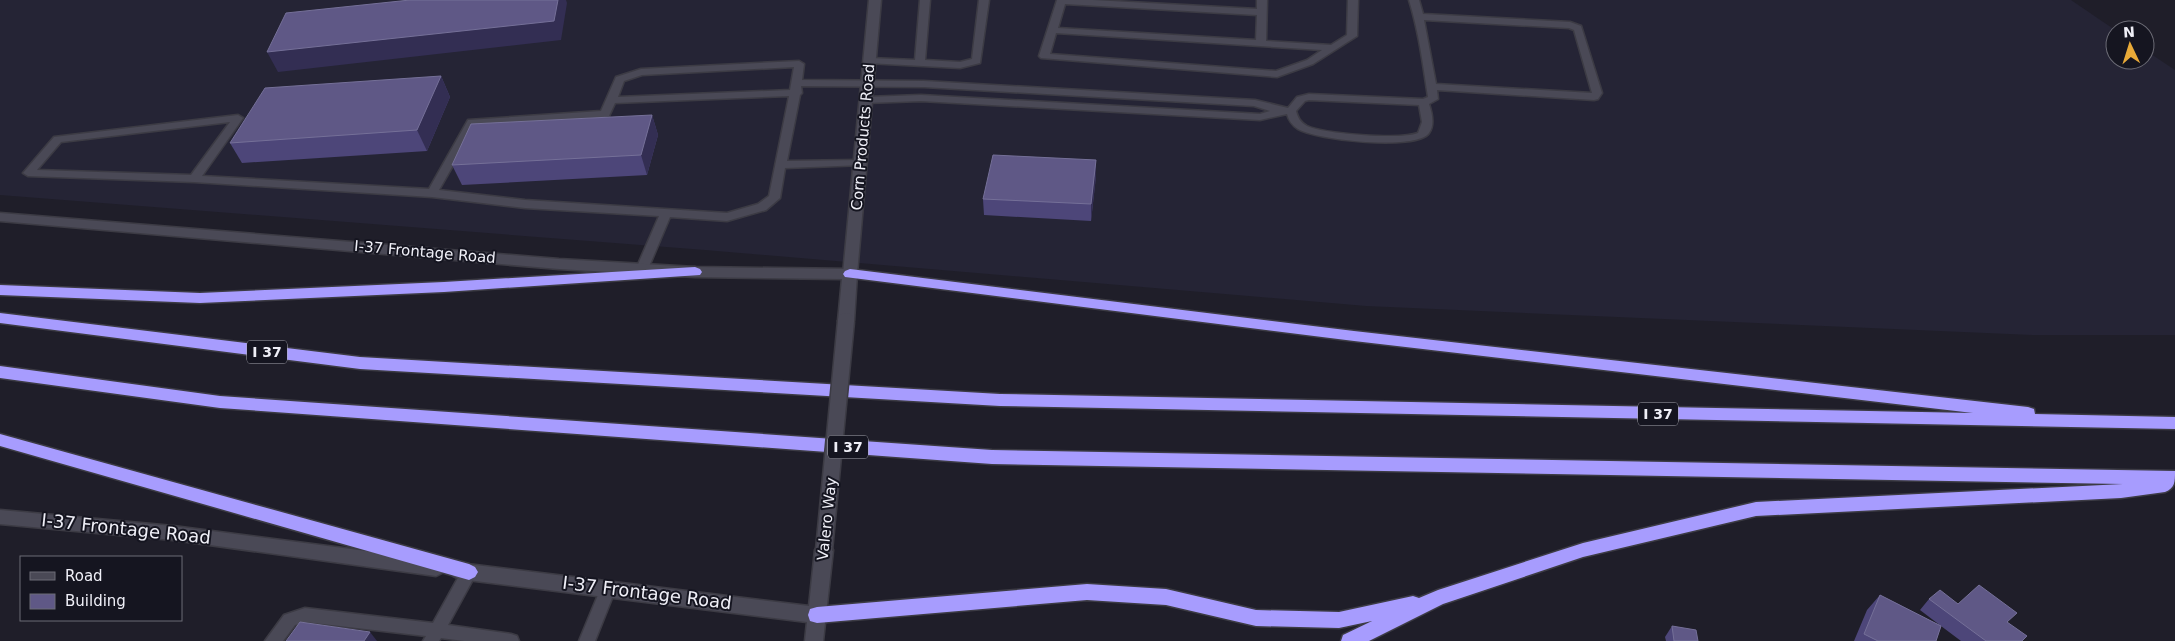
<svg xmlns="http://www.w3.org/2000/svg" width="2175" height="641" viewBox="0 0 2175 641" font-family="'DejaVu Sans',sans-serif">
  <rect width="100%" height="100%" fill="#1f1e29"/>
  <path fill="#252435" d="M0,0H2071L2115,30V60H2145V50L2175,70V335H2032L1366,306L705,250L0,195Z"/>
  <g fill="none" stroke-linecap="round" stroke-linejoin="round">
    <g stroke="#3c3b44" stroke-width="3">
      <g id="service">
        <path d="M920,0H930L925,60L960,62L972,59L979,0H989L980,63L960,68L867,63V59L870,58L915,60Z"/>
        <path d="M1057,0H1093L1257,9V0H1267L1266,41L1331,45L1347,35L1348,0H1358L1357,36L1313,64L1277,77L1041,58L1039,56ZM1065,4L1257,15L1256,40L1058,28ZM1056,33L1322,50L1307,60L1276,71L1050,54Z"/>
        <path d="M1409,0H1419L1423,14L1570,22L1581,26L1602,93L1598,99L1594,100L1437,90L1438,99L1429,104C1432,113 1435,125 1429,133C1416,151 1316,140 1298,129C1292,125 1289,121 1287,114L1260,120L921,101L866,103L861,100L866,97L921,95L1260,114L1270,111L1254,106L924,87L801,86L802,93L800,95L787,161L860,160L865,163L864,165L785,168L780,198L766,210L727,221L670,217L648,269L642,273L636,269L659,216L525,208L432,197L194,182L28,176L23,173L54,137L238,115L243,118L202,176L429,189L468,120L601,111L616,77L641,69L799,61L804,64L802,80L924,81L1255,100L1288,108L1297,97L1309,94L1423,99L1428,97C1423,65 1419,32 1409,0ZM1424,20L1569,28L1574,30L1592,93L1436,84ZM794,67L790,90L618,97L624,81L642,75ZM789,96L769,196L758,204L727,213L525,200L439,190L476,125L605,117L609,116L615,103ZM1309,100L1419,105L1422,122L1418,133C1401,140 1324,134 1307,126C1300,122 1298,118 1296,111L1305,101ZM230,122L191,175L37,170L61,142Z"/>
        <path d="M469,566L474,567L477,572L448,625L511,634L517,636L519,641H464L441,638L439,641H423L426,636L305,622L295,625L283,641H265L284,615L305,608L433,623L464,567Z"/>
        <path d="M608,581L613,583L616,588L595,641H579L603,583Z"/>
      </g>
    </g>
    <g stroke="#3c3b44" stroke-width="3">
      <path id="tertiary" d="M869,0H881L857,274L855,277H845L843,274Z"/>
    </g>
    <g stroke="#3c3b44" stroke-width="3">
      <g id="secondary">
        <path d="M0,213L559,259L695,267L850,269L855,271L857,274L854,321L851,325L846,326L841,325L838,321L842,279L695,277L559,269L0,221Z"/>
        <path d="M0,510L173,526L436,560L442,563L445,568L442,573L436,576L173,540L0,524Z"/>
        <path d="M824,543L830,545L833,550L823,641H805L807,622L459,579L453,576L450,571L453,566L459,563L809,606L815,550L818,545Z"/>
      </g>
    </g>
    <g stroke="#3c3b44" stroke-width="3">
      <g id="motorway">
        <path d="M695,267L700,269L702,272L700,275L444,292L200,303L0,295V285L200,293L444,282Z"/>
        <path d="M850,269L1354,331L2028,407L2034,409L2035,414L2175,417V429L1000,406L360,369L0,323V313L360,357L1000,394L1973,413L1354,341L845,277L843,274L845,271Z"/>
        <path d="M0,366L220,396L992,450L2175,471C2175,482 2175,488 2165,492L2121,498L1756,516L1583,557L1443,604L1369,641H1341L1343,635L1372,621L1339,628L1256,626L1166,605L1087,600L817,623L810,621L808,615L810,609L817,607L1087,584L1166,589L1256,610L1339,612L1413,596L1419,598L1438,590L1583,543L1756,502L2123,484L992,464L220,408L0,378Z"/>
        <path d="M0,434L469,564L475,567L478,572L475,577L469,580L0,446Z"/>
      </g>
    </g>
    <use href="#service" fill="#4a4956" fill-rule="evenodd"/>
    <use href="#tertiary" fill="#4a4956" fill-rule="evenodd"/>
    <use href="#secondary" fill="#4a4956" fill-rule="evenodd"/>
    <use href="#motorway" fill="#a79cfe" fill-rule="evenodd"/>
    <g stroke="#3c3b44" stroke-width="19" stroke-linecap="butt">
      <path id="secondary-bridge" d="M824,550L846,321"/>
    </g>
    <use href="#secondary-bridge" stroke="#4a4956" stroke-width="16"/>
  </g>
  <g fill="#4d4679">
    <path d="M441,76L450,97L427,151L242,163L230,143Z"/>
    <path d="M652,115L658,135L647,175L462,185L452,165Z"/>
    <path d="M1096,160V176L1091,221L984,215L983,199Z"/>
    <path d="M1880,595L1941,626L1920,610L1929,599L1958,604L2007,622L2022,641H1961L1941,626L1936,641H1854L1867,610Z"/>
    <path d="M1672,626L1698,641H1666L1665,637Z"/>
  </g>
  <g fill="#332e53">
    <path d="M558,0H566L567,3L561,40L278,72L267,52Z"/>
    <path d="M441,76L450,97L427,151L417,130Z"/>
    <path d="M652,115L658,135L647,175L641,155Z"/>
    <path d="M1096,160V176L1091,221V204Z"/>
    <path d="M370,632L377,641H364Z"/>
  </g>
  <g fill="#5f5886" stroke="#757098">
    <path d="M410,0H558L554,21L267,52L286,13Z"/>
    <path d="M441,76L417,130L230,143L265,88Z"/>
    <path d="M652,115L641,155L452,165L471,124Z"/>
    <path d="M993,155L1096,160L1091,204L983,199Z"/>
    <path d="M1979,585L2017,613L2007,622L2027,636L2022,641H1986L1929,599L1940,590L1958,604Z"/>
    <path d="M1880,595L1941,626L1936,641H1878L1864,634Z"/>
    <path d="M300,622L370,632L364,641H286Z"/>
    <path d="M1672,626L1696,630L1698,641H1674Z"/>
  </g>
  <g text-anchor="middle" stroke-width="4" stroke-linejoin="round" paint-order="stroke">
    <g fill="#151520" stroke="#aeaeb6" stroke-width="1">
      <rect x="247" y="340.5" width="40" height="23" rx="4"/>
      <rect x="1638" y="402.5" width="40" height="23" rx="4"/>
      <rect x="828" y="435.5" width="40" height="23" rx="4"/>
    </g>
    <g font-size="14" font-weight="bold" fill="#efeff7">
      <text x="267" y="357">I 37</text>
      <text x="1658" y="419">I 37</text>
      <text x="848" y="452">I 37</text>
    </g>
    <g font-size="15" fill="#efeff7" stroke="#151520">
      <text transform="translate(863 137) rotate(-85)" y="5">Corn Products Road</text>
      <text transform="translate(425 252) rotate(5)" y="5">I-37 Frontage Road</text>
      <text transform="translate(827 519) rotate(-84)" y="5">Valero Way</text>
    </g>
    <g font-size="18" fill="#efeff7" stroke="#151520">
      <text transform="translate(126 529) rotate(6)" y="6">I-37 Frontage Road</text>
      <text transform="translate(647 593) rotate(7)" y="6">I-37 Frontage Road</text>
    </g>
  </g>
  <rect x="20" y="556" width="162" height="65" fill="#151520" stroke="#6c6c76"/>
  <rect x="30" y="572" width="25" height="8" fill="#4a4956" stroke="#6c6c76"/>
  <text x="65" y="581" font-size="15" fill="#efeff7">Road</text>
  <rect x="30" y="594" width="25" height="15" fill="#5f5886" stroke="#6c6c76"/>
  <text x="65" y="606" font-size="15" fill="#efeff7">Building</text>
  <g transform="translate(2130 45) rotate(356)"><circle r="24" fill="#151520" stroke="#6c6c76"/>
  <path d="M0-4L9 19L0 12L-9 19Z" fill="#e9aa38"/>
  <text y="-8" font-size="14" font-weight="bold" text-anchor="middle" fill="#efeff7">N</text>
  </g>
</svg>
